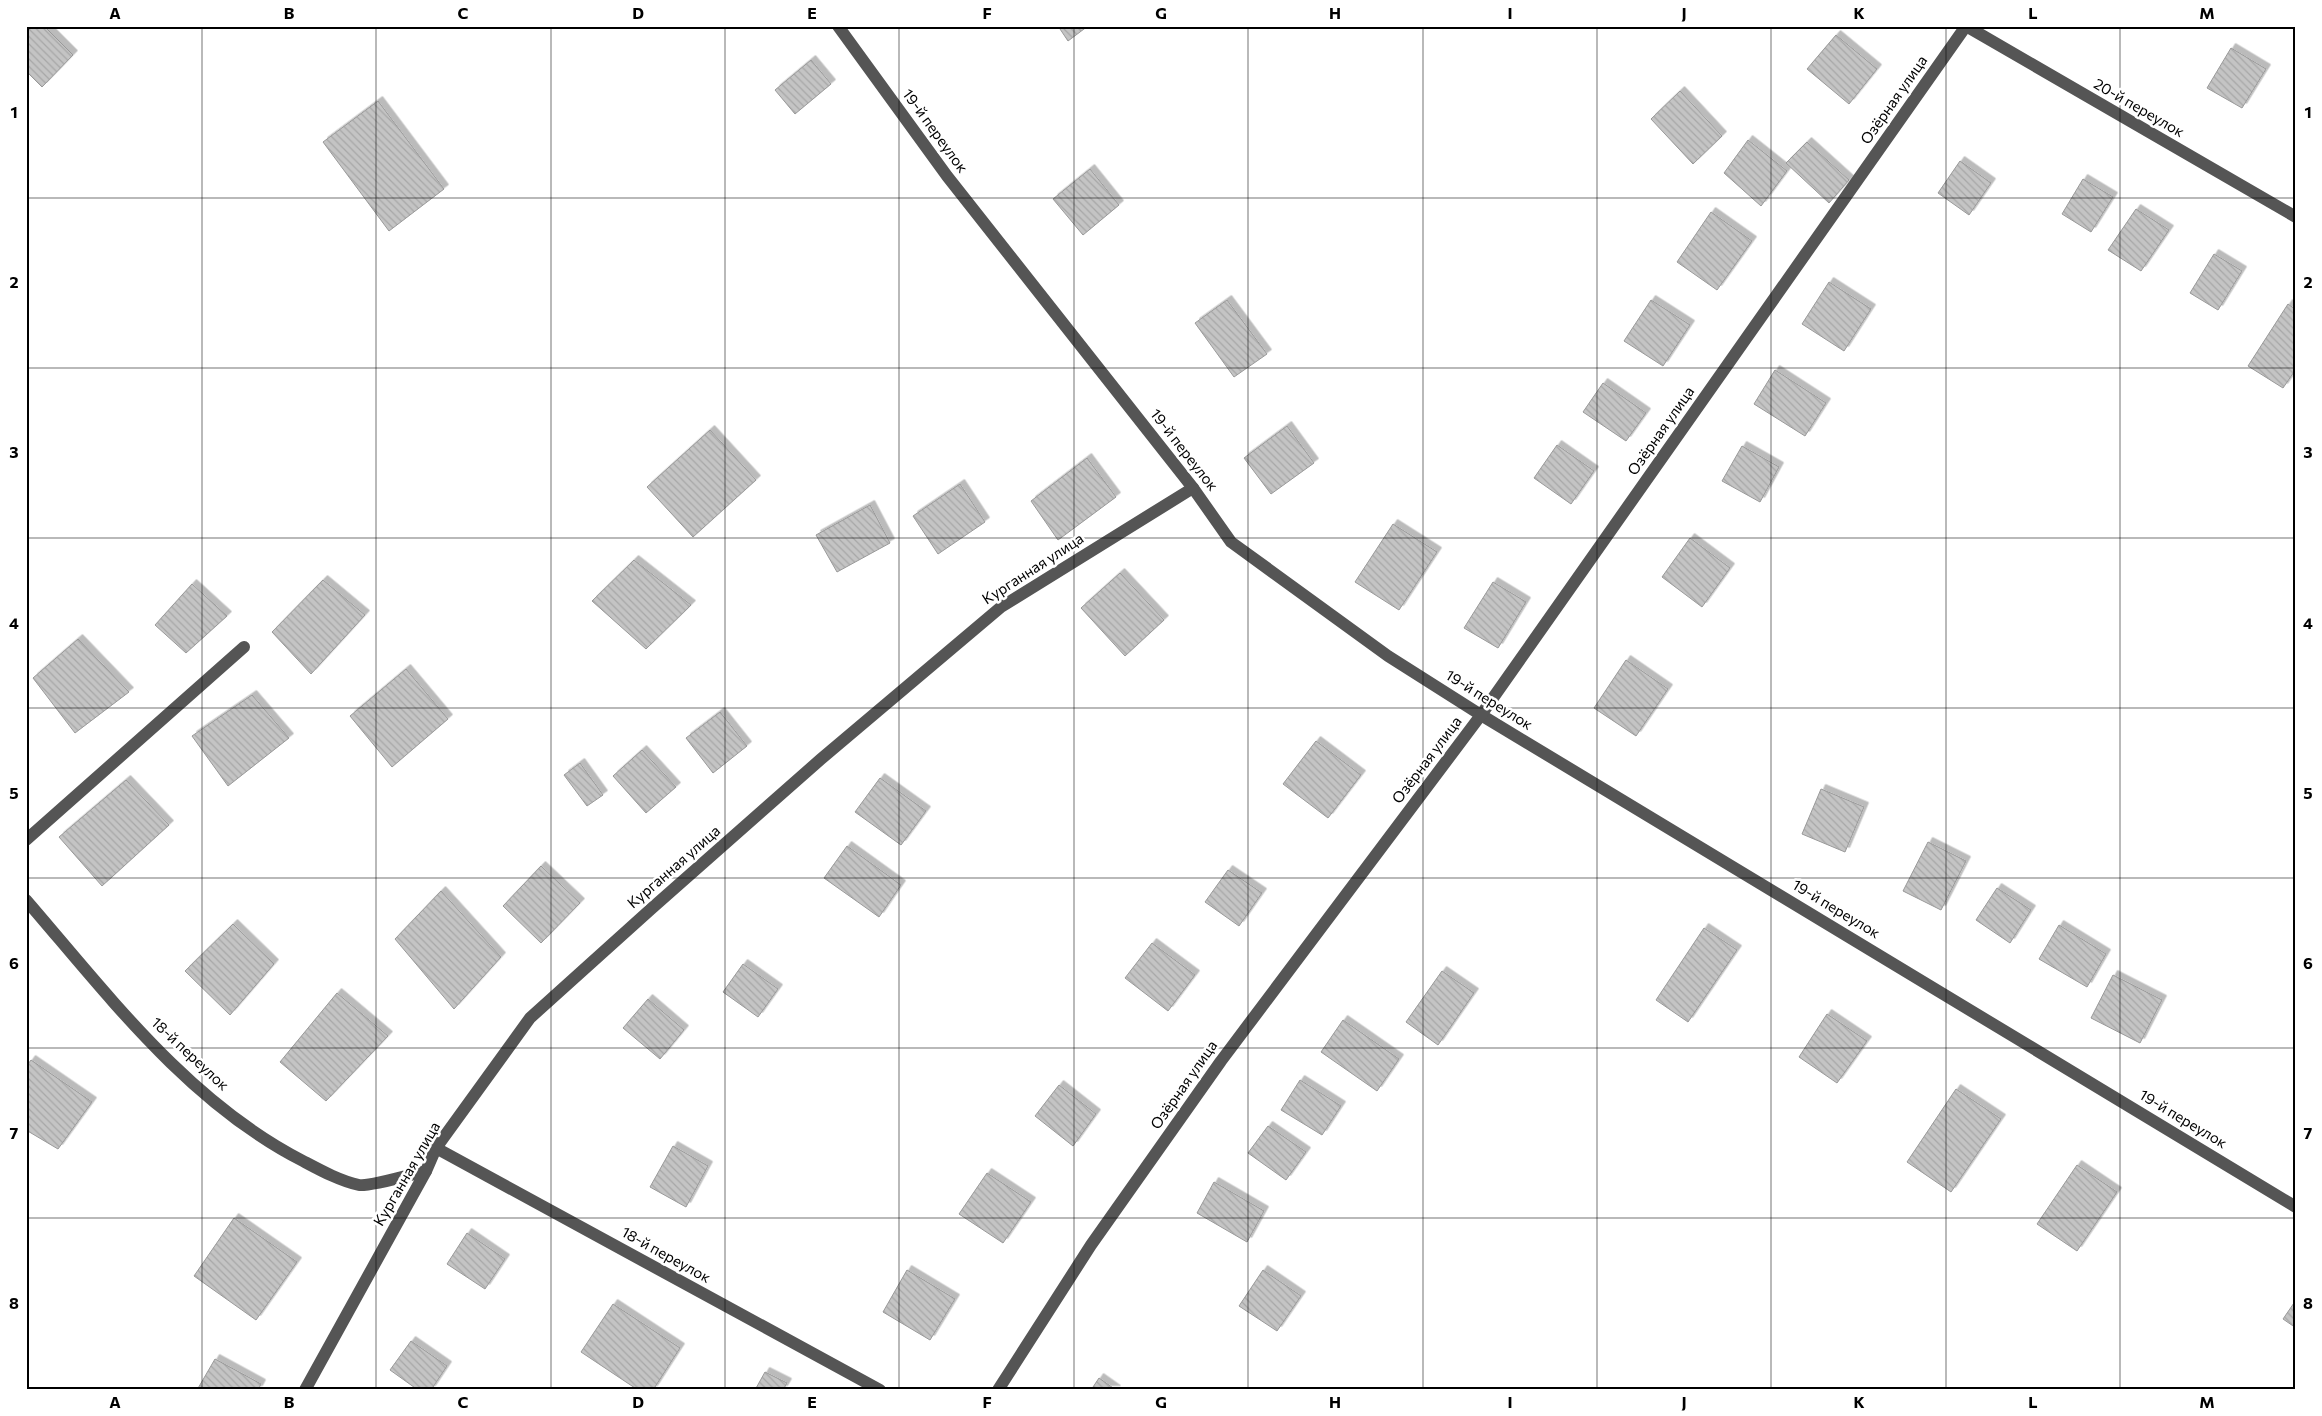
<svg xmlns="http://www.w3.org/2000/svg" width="2322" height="1416" viewBox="0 0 2322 1416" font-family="Commissioner,sans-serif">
  <defs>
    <pattern id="building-back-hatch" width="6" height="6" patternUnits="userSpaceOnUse" patternTransform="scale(1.25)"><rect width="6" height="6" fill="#c4c4c4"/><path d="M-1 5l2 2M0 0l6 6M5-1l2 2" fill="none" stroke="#a7a7a7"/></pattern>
    <filter id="shadow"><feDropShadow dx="4.5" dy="-4.5" stdDeviation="0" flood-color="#0004"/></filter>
  </defs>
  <rect width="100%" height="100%" fill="#fff"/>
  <g fill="url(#building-back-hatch)" stroke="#999" filter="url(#shadow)">
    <path d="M33,26H44L73,55L42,87L26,71V33Z"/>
    <path d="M1058,26H1088L1068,41Z"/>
    <path d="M1836,35L1877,69L1849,104L1807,69Z"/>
    <path d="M2231,48L2266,69L2242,108L2207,88Z"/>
    <path d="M811,60L831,84L795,114L775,90Z"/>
    <path d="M1680,91L1722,136L1693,164L1651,119Z"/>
    <path d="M378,101L444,189L389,231L323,142Z"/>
    <path d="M1748,140L1787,171L1761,206L1724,173Z"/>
    <path d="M1807,142L1849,180L1829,203L1786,163Z"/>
    <path d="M1960,161L1991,183L1969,215L1938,193Z"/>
    <path d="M1090,169L1119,205L1083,235L1053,199Z"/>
    <path d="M2083,179L2113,197L2091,232L2062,214Z"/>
    <path d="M2136,209L2169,230L2141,271L2108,250Z"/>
    <path d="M1711,212L1752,241L1717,290L1677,262Z"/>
    <path d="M2214,254L2242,271L2218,310L2190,293Z"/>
    <path d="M1829,282L1871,309L1844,351L1802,324Z"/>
    <path d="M1227,300L1267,354L1234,377L1195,323Z"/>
    <path d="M1651,300L1690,325L1663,366L1624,341Z"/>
    <path d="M2288,304L2296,310V369L2283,388L2248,366Z"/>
    <path d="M1775,370L1826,403L1805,436L1754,404Z"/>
    <path d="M1603,383L1646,413L1626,441L1583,412Z"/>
    <path d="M1287,426L1314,463L1271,494L1244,458Z"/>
    <path d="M710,430L756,480L693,537L647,487Z"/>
    <path d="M1557,445L1594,471L1571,504L1534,478Z"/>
    <path d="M1742,446L1779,467L1760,502L1722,481Z"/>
    <path d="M1087,458L1116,497L1058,540L1031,501Z"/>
    <path d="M960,484L985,522L938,554L913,516Z"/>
    <path d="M870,505L890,543L837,572L816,535Z"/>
    <path d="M1393,524L1437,552L1399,610L1355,582Z"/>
    <path d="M1690,538L1730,568L1702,607L1662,577Z"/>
    <path d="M634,560L691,605L646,649L592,601Z"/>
    <path d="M1120,573L1164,620L1125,656L1081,608Z"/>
    <path d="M323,580L365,615L311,674L272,632Z"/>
    <path d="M1493,582L1526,602L1498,648L1464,628Z"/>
    <path d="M192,584L227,616L186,653L155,625Z"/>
    <path d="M78,639L129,692L75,733L33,678Z"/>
    <path d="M1626,660L1668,689L1636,736L1594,708Z"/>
    <path d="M406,669L448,719L392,767L350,716Z"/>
    <path d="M252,695L289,738L228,786L192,736Z"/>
    <path d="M720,712L747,746L713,773L686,738Z"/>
    <path d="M1316,741L1361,775L1328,818L1283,784Z"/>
    <path d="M642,750L676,787L646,813L613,776Z"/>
    <path d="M580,763L603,795L587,806L564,775Z"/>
    <path d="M880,778L926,811L901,845L855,812Z"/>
    <path d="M126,780L169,825L102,886L59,837Z"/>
    <path d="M1821,789L1864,807L1845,852L1802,834Z"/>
    <path d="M1928,842L1966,861L1941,910L1903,891Z"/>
    <path d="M847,846L901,885L879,917L824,878Z"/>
    <path d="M541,866L580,903L541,943L503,906Z"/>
    <path d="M1228,870L1262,893L1239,926L1205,902Z"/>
    <path d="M1997,888L2031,910L2010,943L1976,920Z"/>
    <path d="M441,891L501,957L454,1009L395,939Z"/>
    <path d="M233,924L274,964L230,1015L185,971Z"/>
    <path d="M2059,925L2106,954L2087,987L2039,959Z"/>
    <path d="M1704,928L1737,950L1688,1022L1656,1000Z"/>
    <path d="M1152,943L1195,975L1168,1011L1125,978Z"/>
    <path d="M743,964L778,989L758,1017L723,992Z"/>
    <path d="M1442,971L1474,993L1438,1045L1406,1022Z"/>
    <path d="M2113,975L2162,1000L2140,1043L2091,1018Z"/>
    <path d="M337,993L388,1036L326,1101L280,1062Z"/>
    <path d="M648,999L684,1030L660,1059L623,1028Z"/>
    <path d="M1827,1014L1867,1041L1837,1083L1799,1057Z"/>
    <path d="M1343,1020L1399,1059L1377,1091L1321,1052Z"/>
    <path d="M31,1060L92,1102L58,1149L26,1130V1067Z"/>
    <path d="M1300,1080L1341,1106L1322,1135L1281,1110Z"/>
    <path d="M1059,1085L1096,1114L1073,1146L1035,1116Z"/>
    <path d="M1956,1089L2001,1119L1951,1192L1907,1162Z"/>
    <path d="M1268,1126L1306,1152L1286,1180L1248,1153Z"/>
    <path d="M673,1146L708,1166L686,1207L650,1187Z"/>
    <path d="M2077,1165L2117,1192L2077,1251L2037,1224Z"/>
    <path d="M987,1173L1031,1202L1003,1243L959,1214Z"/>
    <path d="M1214,1182L1264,1211L1247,1242L1197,1213Z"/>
    <path d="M234,1218L297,1262L256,1320L194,1276Z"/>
    <path d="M467,1233L505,1259L485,1289L447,1264Z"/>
    <path d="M907,1270L955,1299L930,1340L883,1312Z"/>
    <path d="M1263,1270L1301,1296L1277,1331L1239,1306Z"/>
    <path d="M2296,1300V1328L2283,1319Z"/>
    <path d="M613,1304L680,1348L653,1390H638L581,1352Z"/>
    <path d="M411,1341L447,1366L431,1390H418L390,1370Z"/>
    <path d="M215,1359L261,1384L258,1390H197Z"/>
    <path d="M765,1372L787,1383L783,1390H755Z"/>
    <path d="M1099,1378L1116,1390H1091Z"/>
  </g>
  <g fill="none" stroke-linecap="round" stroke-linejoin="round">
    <g stroke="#555" stroke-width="12">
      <path d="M838,26L947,176L1193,488L1231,542L1388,656L1481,715L2296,1207"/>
      <path d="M1966,26L2296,217"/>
      <path d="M26,840L244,647"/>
      <path d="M26,900C108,995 189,1103 303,1161C320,1170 340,1181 359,1185C369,1187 413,1174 426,1171"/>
      <path d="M436,1148L880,1390"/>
      <path d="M305,1390L426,1171L436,1148L530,1018L651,909L821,759L1001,607L1193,488"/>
      <path d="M998,1390L1091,1245L1221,1061L1481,715L1966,26"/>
    </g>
  </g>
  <path fill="none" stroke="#000" stroke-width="1" stroke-opacity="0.55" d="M202,26V1390M376,26V1390M551,26V1390M725,26V1390M899,26V1390M1074,26V1390M1248,26V1390M1423,26V1390M1597,26V1390M1771,26V1390M1946,26V1390M2120,26V1390M26,198H2296M26,368H2296M26,538H2296M26,708H2296M26,878H2296M26,1048H2296M26,1218H2296"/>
  <g text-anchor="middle" stroke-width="5" stroke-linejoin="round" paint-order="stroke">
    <g font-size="15" fill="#000" stroke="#fff">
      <text transform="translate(1894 100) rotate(-55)" y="5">Озёрная улица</text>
      <text transform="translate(2139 108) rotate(30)" y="5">20-й переулок</text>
      <text transform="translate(935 131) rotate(54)" y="5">19-й переулок</text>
      <text transform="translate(1661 431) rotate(-55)" y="5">Озёрная улица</text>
      <text transform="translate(1184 450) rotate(52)" y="5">19-й переулок</text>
      <text transform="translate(1033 569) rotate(-33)" y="5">Курганная улица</text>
      <text transform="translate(1489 700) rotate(32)" y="5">19-й переулок</text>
      <text transform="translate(1427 760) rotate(-53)" y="5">Озёрная улица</text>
      <text transform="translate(674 867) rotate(-41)" y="5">Курганная улица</text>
      <text transform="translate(1836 909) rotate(31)" y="5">19-й переулок</text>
      <text transform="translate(190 1054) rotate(43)" y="5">18-й переулок</text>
      <text transform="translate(1184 1085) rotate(-55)" y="5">Озёрная улица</text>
      <text transform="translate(2183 1119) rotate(31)" y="5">19-й переулок</text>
      <text transform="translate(407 1174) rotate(-60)" y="5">Курганная улица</text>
      <text transform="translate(666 1255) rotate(29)" y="5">18-й переулок</text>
    </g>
  </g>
  <rect width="2322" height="1416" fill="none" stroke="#ffffff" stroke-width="55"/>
  <rect x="28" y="28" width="2266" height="1360" fill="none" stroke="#000" stroke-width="2"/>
  <g font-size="16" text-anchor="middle" font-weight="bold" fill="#000">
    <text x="115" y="19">A</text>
    <text x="289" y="19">B</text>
    <text x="463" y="19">C</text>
    <text x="638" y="19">D</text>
    <text x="812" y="19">E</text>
    <text x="987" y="19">F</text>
    <text x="1161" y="19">G</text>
    <text x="1335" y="19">H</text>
    <text x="1510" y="19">I</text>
    <text x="1684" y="19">J</text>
    <text x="1859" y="19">K</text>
    <text x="2033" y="19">L</text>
    <text x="2207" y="19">M</text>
    <text x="14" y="118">1</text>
    <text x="2308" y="118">1</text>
    <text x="14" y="288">2</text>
    <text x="2308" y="288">2</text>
    <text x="14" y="458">3</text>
    <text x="2308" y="458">3</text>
    <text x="14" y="629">4</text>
    <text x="2308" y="629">4</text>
    <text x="14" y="799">5</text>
    <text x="2308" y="799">5</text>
    <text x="14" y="969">6</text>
    <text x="2308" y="969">6</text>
    <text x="14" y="1139">7</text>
    <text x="2308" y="1139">7</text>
    <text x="14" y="1309">8</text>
    <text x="2308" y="1309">8</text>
    <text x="115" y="1408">A</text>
    <text x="289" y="1408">B</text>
    <text x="463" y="1408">C</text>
    <text x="638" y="1408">D</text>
    <text x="812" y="1408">E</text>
    <text x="987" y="1408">F</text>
    <text x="1161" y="1408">G</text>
    <text x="1335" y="1408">H</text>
    <text x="1510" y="1408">I</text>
    <text x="1684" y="1408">J</text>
    <text x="1859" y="1408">K</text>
    <text x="2033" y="1408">L</text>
    <text x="2207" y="1408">M</text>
  </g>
</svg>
